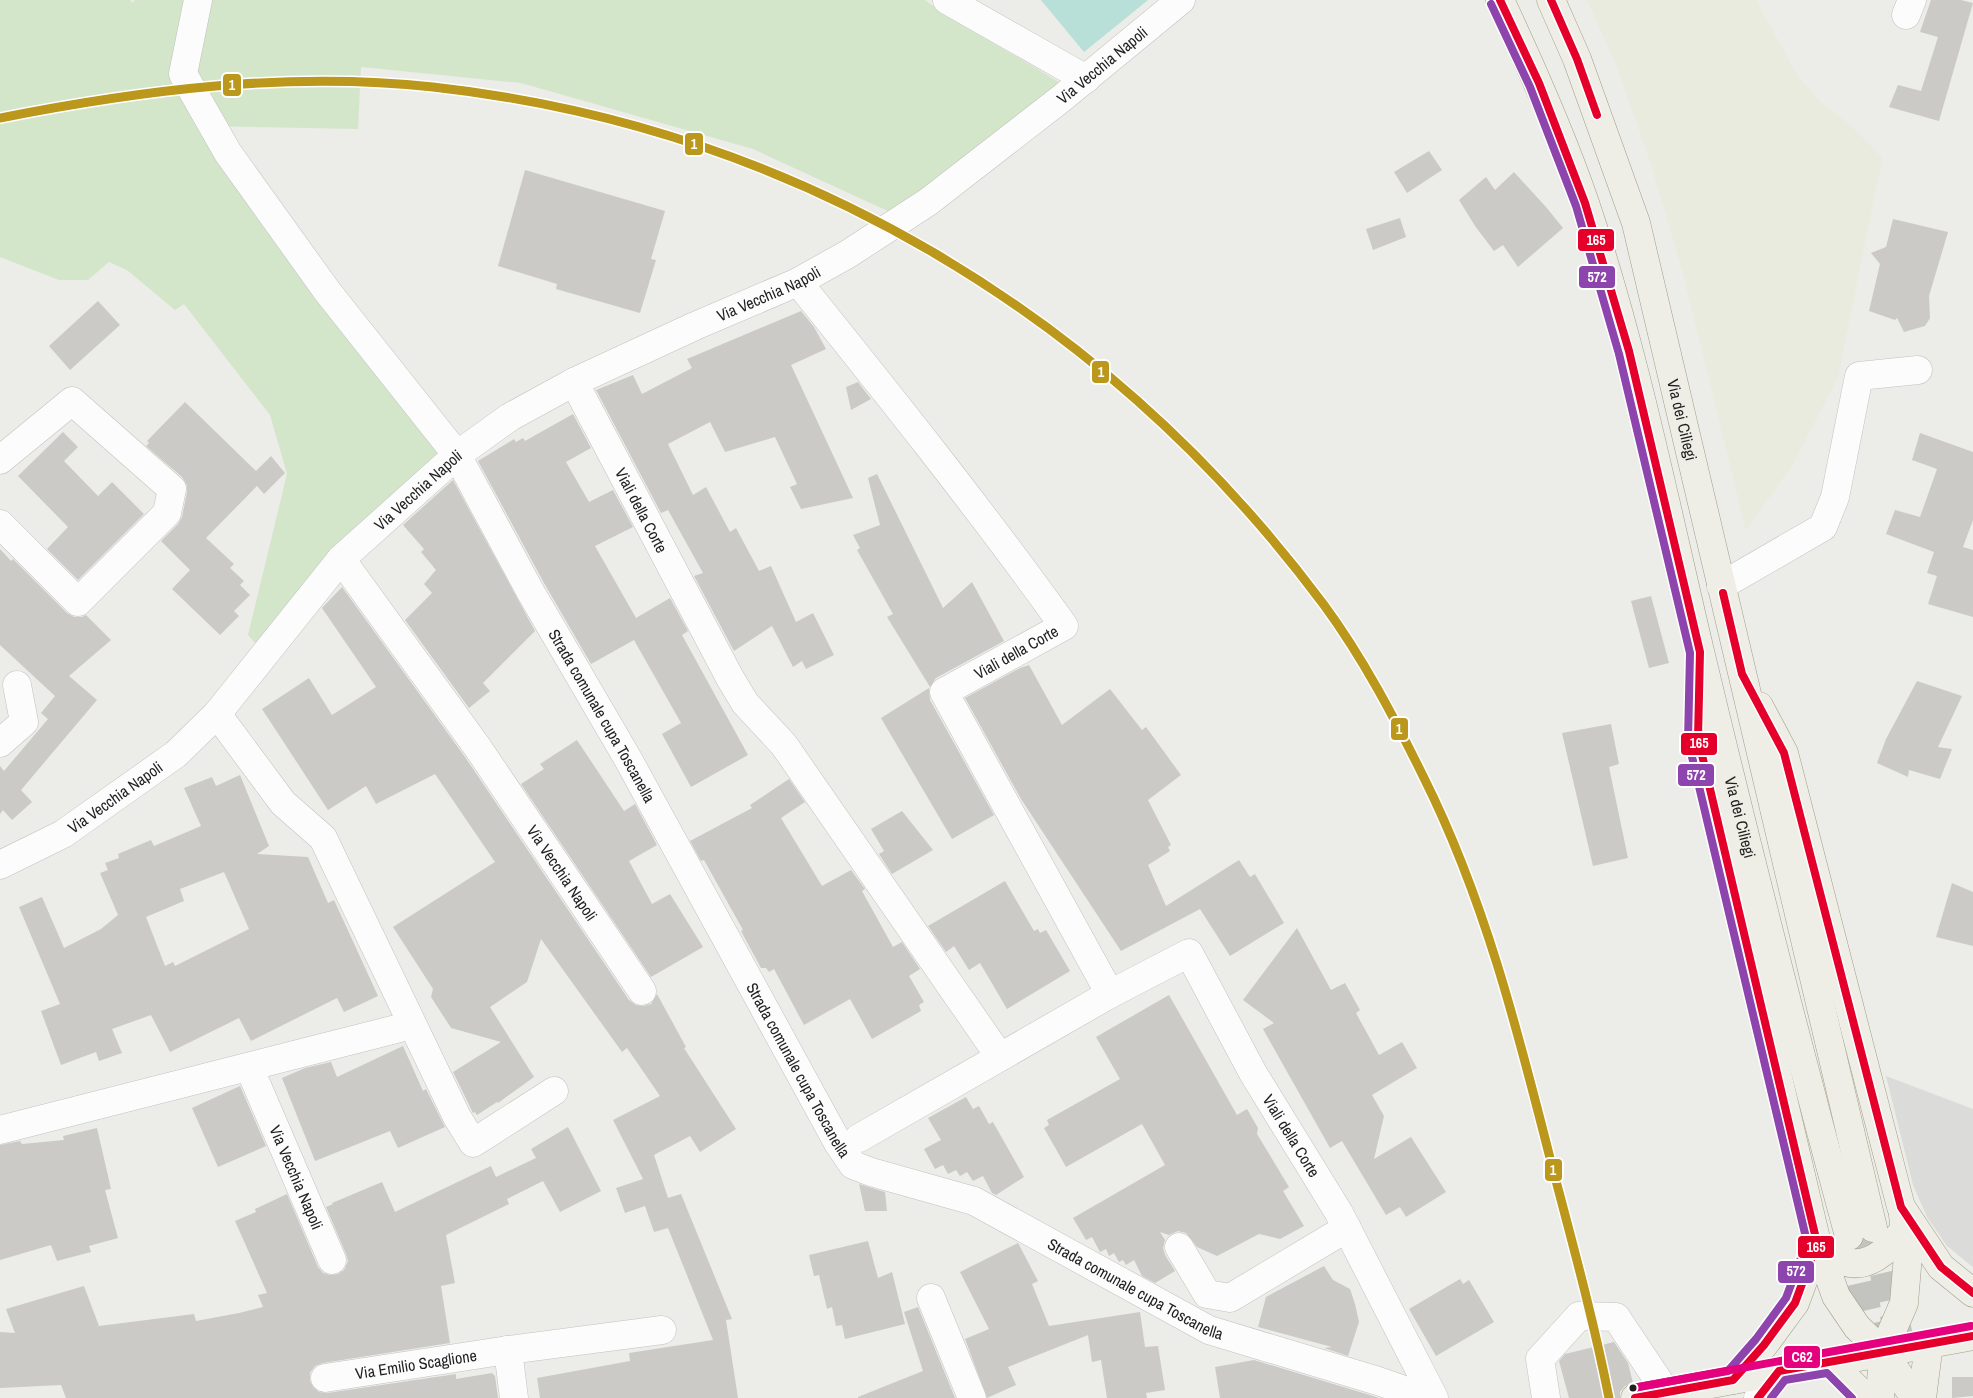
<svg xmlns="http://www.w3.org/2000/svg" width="1973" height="1398" viewBox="0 0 1973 1398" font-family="'Archivo Narrow',sans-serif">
  <rect width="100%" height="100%" fill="#ecece8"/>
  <path fill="#dbdbd9" d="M1886,1076L1973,1109V1267L1947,1246L1927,1217L1913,1185Z"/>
  <path fill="#e8ebdd" d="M1587,0H1756L1797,75L1820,102L1849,124L1876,151L1882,159L1838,377L1793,464L1746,530L1683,273L1651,164L1617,66Z"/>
  <path fill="#d3e6ca" d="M0,0H130L132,3L135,0H925L944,14L1064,85L892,213L753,149L521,83L361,67L358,129L202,126L442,456L257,645L248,635L287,474L270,415L184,304L175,310L127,270L109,262L88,280H59L0,257Z"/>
  <path fill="#b8dfd8" d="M1041,0H1148L1084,52Z"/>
  <g fill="#cbcac7" fill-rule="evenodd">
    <path d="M1931,0H1961L1973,3L1939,121L1889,107L1898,85L1921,91L1938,37L1920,32Z"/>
    <path d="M1429,151L1442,170L1407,193L1394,172Z"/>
    <path d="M525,170L665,211L651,259L656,260L640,313L556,289L557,284L498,266Z"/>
    <path d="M1514,172L1546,207L1563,228L1518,267L1503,245L1494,251L1475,226L1459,200L1486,177L1495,190Z"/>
    <path d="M1400,218L1406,237L1373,250L1366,229Z"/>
    <path d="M1893,219L1948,232L1929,296L1930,318L1925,326L1904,332L1897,318L1895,320L1869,311L1880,264L1871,253L1886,247Z"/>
    <path d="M98,301L120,325L70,370L49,346Z"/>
    <path d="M801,311L814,327L826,349L791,365L853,498L801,509L790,487L797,484L775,437L725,452L710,422L668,444L693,495L706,487L730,532L736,528L759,571L771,566L796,622L813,613L834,655L806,669L802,661L793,667L772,626L734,651L694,576L703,573L668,510L661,513L596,390L633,375L642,394L692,368L687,359Z"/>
    <path d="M858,382L871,399L851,410L846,387Z"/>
    <path d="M185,402L256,471L271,456L285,473L264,494L257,486L206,538L234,564L230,568L244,581L240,585L250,595L234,611L239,616L220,635L172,589L190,570L161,541L178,524L182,517L187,492V485L182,477L146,446L149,443L147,441Z"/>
    <path d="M573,414L591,448L566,462L589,502L613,490L633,527L595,546L636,618L670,598L688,631L682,635L748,755L691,787L662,734L681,723L634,640L591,664L544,583L478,461L514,439L516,442L523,438L525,441Z"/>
    <path d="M63,432L78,447L64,461L98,496L112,482L144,514L78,580L47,549L68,527L18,476Z"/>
    <path d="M1920,433L1973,452V520L1963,547L1973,550V617L1928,604L1937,576L1927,573L1934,552L1886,534L1895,510L1920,517L1937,469L1912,460Z"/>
    <path d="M877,474L943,608L972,582L1004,641L936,678L930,687L887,617L893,614L857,550L860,548L853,535L880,525L868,478Z"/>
    <path d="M453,480L535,631L483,683L490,691L469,708L405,620L432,593L424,584L436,570L421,552L424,549L403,525Z"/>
    <path d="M0,549L11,561L13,559L67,613L74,617H82L86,615L111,640L69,676L97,700L21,790L32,802L12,820L3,810L0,814V766L4,771L48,719L41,713L55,696L0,645Z"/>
    <path d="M342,587L465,757L629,1000L636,1005L644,1006L651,1004L657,994L686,1047L684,1048L736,1129L700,1152L690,1136L654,1155L668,1198L681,1194L732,1319L726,1320L738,1398H540L537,1378L630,1361L629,1353L713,1340L668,1228L654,1232L645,1206L625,1213L616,1188L643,1179L613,1120L660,1096L627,1048L622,1052L541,939L527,982L490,1007L534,1077L498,1103L497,1102L477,1115L475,1112L473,1113L453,1072L501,1042L451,1028L431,997L433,989L393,927L495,862L435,774L376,804L366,786L328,810L262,709L309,678L332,715L376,687L322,608Z"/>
    <path d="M1651,596L1669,663L1649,668L1631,601Z"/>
    <path d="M1029,665L1062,725L1110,689L1142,730L1146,727L1181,775L1148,800L1171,845L1168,847L1170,851L1148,865L1166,906L1239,860L1250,877L1255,874L1284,923L1230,956L1200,909L1121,951L1021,799L965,698L1020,668Z"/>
    <path d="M1917,681L1962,696L1938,747L1952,749L1940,779L1909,770L1908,777L1877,763L1886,739Z"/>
    <path d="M929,688L930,700L994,815L952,839L881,718Z"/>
    <path d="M1611,724L1619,764L1609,767L1628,858L1593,866L1562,733Z"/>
    <path d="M577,740L624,811L635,804L657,845L629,861L652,904L670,894L703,947L651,977L521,784L544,769L540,764Z"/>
    <path d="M240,775L269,846L257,854L308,857L328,903L334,900L378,996L344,1012L337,998L251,1041L239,1018L170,1052L151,1015L112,1029L122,1053L99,1061L96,1052L61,1065L41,1011L60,1004L19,907L42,897L64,948L101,929L118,915L100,873L108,870L105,863L119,858L118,854L151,840L154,846L201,826L184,788L212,777L216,786ZM224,872L249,929L175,966L173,962L165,966L146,917L184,901L180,889Z"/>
    <path d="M789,779L805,802L781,818L822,886L851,870L865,889L862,891L893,947L902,942L920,969L909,976L924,1002L919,1005L921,1011L872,1039L850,999L804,1025L774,969L769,972L766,968H761L741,931L743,930L704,860L701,861L690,841L752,808L750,805Z"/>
    <path d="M902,811L933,850L892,874L879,854L884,851L871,829Z"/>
    <path d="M1005,881L1034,931L1038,929L1040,933L1046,930L1070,971L1007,1009L980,963L969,970L954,946L946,952L928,926Z"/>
    <path d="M1952,883L1973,892V946L1936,937Z"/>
    <path d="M1297,928L1331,990L1345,983L1360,1010L1356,1013L1379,1055L1402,1042L1417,1068L1372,1095L1384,1116L1374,1159L1411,1137L1446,1192L1406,1217L1400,1207L1386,1215L1342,1141L1330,1148L1263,1029L1274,1023L1243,1000Z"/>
    <path d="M1169,995L1237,1115L1247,1109L1258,1128L1257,1134L1289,1187L1283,1191L1304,1226L1280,1239L1259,1234L1217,1256L1197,1247L1186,1233L1178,1231L1169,1235L1160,1232L1165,1240L1163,1248L1165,1255L1175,1271L1155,1283L1142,1276L1134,1260L1126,1265L1123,1260L1119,1262L1114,1253L1109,1256L1106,1249L1100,1252L1092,1237L1086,1240L1073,1218L1165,1165L1142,1124L1066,1167L1044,1128L1049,1125L1047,1120L1120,1079L1096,1037Z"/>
    <path d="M403,1046L423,1091L426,1089L445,1127L398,1148L390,1131L315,1161L282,1078L305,1068L331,1062L337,1077Z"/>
    <path d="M240,1086L266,1146L218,1167L192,1108Z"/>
    <path d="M966,1097L973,1109L979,1106L989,1124L993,1122L1024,1177L996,1195L992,1193L983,1176L973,1181L967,1172L960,1176L956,1170L948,1174L943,1165L935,1169L924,1149L941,1140L928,1118Z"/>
    <path d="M568,1127L601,1191L560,1212L543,1181L507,1199L509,1204L446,1235L455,1283L441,1286L450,1343L323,1363L315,1366L310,1373V1381L313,1387L319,1392L327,1393L456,1374V1379L492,1373L495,1376L498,1398H66L61,1385L0,1388V1332L15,1333L6,1309L84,1286L99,1326L194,1314L196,1321L239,1313L263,1307L258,1295L267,1293L235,1221L256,1212L255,1209L287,1194L318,1267L323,1273L330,1275L338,1274L344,1270L348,1261L346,1254L326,1207L333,1204L332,1203L382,1182L395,1212L491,1166L496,1177L536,1158L531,1149Z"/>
    <path d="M97,1128L111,1189L105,1190L118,1238L89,1246L91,1252L57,1261L51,1245L0,1260V1145L20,1141L22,1144L64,1140L63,1136Z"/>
    <path d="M859,1184L885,1192L887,1211H865Z"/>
    <path d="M868,1241L878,1278L892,1272L905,1324L845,1339L842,1325L836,1326L832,1307L827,1309L819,1275L814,1276L809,1255Z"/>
    <path d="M1018,1243L1038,1281L1032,1284L1049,1326L1140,1312L1145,1347L1158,1346L1165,1390L1146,1393L1147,1398H1107L1101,1360L1092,1362L1088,1335L1008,1367L1016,1385L987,1398L965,1339L989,1329L960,1272Z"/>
    <path d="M1324,1266L1333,1280L1350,1289L1355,1304L1359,1322L1348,1356L1324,1348L1332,1347L1258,1327L1266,1297Z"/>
    <path d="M1460,1279L1463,1284L1469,1280L1494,1322L1436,1356L1409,1309Z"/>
    <path d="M918,1307L955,1398H858V1397L923,1371L904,1312Z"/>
    <path d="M1614,1342L1628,1363L1633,1383L1625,1386L1620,1392V1398H1569L1559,1361L1565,1354Z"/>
    <path d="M1254,1360L1373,1396L1379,1398H1220L1215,1367Z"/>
    <path d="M1952,1377H1973V1396L1952,1398Z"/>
  </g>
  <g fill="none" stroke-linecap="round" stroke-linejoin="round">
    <g stroke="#c3c3c0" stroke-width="28" stroke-dasharray="28 14" stroke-linecap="butt">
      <path d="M1874,1232L1899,1336"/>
      <path d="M1851,1242L1878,1356"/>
    </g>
    <g stroke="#c2c2c0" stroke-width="29">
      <g id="minor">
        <path id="s1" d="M198,0L183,74L228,153L327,291L457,455L530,591L628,759L838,1143L853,1165L871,1172L974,1201L1209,1330L1378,1381L1427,1398"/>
        <path d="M947,0L1086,79"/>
        <path d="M1906,15L1912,0"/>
        <path id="s2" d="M798,282C889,395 980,509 1064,626L944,692L1110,994L1189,953L1253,1073L1339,1213L1434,1398"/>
        <path id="s3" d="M574,382L730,678L745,703L784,745L1000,1057"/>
        <path d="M0,460L72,401L172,489L167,513L78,602L0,524"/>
        <path id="s4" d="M341,559L478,748L642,991"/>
        <path d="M1721,586L1823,527L1835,497L1859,376L1918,370"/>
        <path d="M217,714L283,803L323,838L457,1117L473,1143L554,1091"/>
        <path d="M0,743L24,722L17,685"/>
        <path id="s5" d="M0,865L63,834L176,754L217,714L341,559L457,455L510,417L574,382L695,326L798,282L848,254L928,202L1062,98L1181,0"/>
        <path id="s6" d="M249,1067L332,1260"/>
        <path d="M0,1130L412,1025"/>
        <path d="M859,1138L1110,994"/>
        <path d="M1179,1247L1207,1294L1230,1298L1347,1228"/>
        <path d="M931,1298L972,1398"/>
        <path d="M508,1350L514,1398"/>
        <path id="s7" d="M325,1378L508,1350L662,1330"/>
        <path d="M1546,1398L1540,1359L1579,1316L1616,1317L1666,1392"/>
        <path d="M1758,1398L1779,1371"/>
      </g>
    </g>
    <g stroke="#a09e87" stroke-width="29">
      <g id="major">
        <path id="s8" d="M1500,0C1531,66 1561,133 1585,203C1634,348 1664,499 1699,647C1746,844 1796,1041 1849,1236"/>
        <path id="s9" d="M1551,0L1577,59L1636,223L1873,1228"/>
        <path d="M1699,684L1698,738L1817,1243L1836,1296L1857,1327L1883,1352L1915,1398"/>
        <path d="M1759,706L1784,753L1901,1207L1941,1267L1973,1293"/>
        <path d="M1817,1243C1824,1248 1831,1255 1839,1259C1866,1274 1891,1248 1906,1227"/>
        <path d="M1830,1362L1866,1398"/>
        <path d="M1733,1380L1764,1345L1795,1303L1817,1243"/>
        <path d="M1635,1398L1973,1336"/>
        <path d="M1880,1398L1883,1352L1904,1303L1908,1255L1903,1215"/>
        <path d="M1922,1398L1929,1344"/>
      </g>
    </g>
    <use href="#minor" stroke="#fcfcfc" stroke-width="28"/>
    <use href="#major" stroke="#efeee6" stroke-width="28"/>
    <g stroke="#fff" stroke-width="11">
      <g id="bus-1">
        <path d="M1500,0L1539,83L1585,203L1629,351L1700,652L1698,738L1817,1243L1795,1303L1764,1345L1733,1380L1635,1398"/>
        <path d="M1551,0L1577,59L1597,115"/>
        <path d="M1723,593L1742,674L1784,753L1901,1207L1941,1267L1973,1293"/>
        <path d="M1758,1398L1779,1371L1973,1336"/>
      </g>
    </g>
    <g stroke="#fff" stroke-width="11">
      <g id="bus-2">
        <path d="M1491,4L1530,87L1576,206L1619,354L1690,653L1688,740L1807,1242L1786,1298L1756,1339L1728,1371L1633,1388"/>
        <path d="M1771,1398L1785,1380L1827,1373L1852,1398"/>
      </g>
    </g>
    <g stroke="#fff" stroke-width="11">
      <path id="bus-3" d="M1633,1388L1971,1326"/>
    </g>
    <use href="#bus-1" stroke="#e4002b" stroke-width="8"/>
    <use href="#bus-2" stroke="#8e44ad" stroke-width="8"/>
    <use href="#bus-3" stroke="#e5007d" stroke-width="8"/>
    <g stroke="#fff" stroke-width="12">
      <path id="metro-1" d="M0,118C142,90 289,71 433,87C794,127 1108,315 1324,605C1363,658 1395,719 1424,778C1484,898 1517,1028 1550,1158C1571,1238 1593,1317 1609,1398"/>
    </g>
    <use href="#metro-1" stroke="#bb971c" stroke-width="9"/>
  </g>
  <circle fill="#1f1f1f" stroke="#fff" stroke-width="2" cx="1633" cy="1388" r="4.5"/>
  <g text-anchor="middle" stroke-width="4" stroke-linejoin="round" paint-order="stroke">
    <g font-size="16" fill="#1f1f1f" stroke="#fff">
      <text dy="6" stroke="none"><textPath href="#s5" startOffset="1378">Via Vecchia Napoli</textPath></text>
      <text dy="6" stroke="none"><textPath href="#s5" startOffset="972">Via Vecchia Napoli</textPath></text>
      <text dy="6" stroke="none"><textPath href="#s9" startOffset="441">Via dei Ciliegi</textPath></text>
      <text dy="6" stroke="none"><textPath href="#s5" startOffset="568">Via Vecchia Napoli</textPath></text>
      <text dy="6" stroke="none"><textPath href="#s3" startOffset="145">Viali della Corte</textPath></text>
      <text transform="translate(1016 652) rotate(-29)" y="6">Viali della Corte</text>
      <text dy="6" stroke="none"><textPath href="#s1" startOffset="844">Strada comunale cupa Toscanella</textPath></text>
      <text dy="6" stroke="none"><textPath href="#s5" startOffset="134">Via Vecchia Napoli</textPath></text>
      <text dy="6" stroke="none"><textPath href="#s8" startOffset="854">Via dei Ciliegi</textPath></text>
      <text dy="6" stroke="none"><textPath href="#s4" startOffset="384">Via Vecchia Napoli</textPath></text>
      <text dy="6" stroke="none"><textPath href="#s1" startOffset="1249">Strada comunale cupa Toscanella</textPath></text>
      <text dy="6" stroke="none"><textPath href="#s2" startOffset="1215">Viali della Corte</textPath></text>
      <text dy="6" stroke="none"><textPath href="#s6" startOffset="120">Via Vecchia Napoli</textPath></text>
      <text dy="6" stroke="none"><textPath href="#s1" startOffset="1669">Strada comunale cupa Toscanella</textPath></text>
      <text dy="6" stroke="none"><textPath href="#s7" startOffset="92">Via Emilio Scaglione</textPath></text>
    </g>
  </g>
  <g stroke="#fff" stroke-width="2">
    <rect x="222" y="73" width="20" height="24" rx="5" fill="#bb971c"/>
    <rect x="684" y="132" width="20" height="24" rx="5" fill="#bb971c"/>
    <rect x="1577" y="228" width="38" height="24" rx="5" fill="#e4002b"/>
    <rect x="1578" y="265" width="38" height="24" rx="5" fill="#8e44ad"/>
    <rect x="1091" y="360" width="19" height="24" rx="5" fill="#bb971c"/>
    <rect x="1390" y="717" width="19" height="24" rx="5" fill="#bb971c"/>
    <rect x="1680" y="732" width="38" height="24" rx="5" fill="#e4002b"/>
    <rect x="1677" y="763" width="38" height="24" rx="5" fill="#8e44ad"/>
    <rect x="1544" y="1158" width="19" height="24" rx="5" fill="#bb971c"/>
    <rect x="1797" y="1235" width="38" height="24" rx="5" fill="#e4002b"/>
    <rect x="1777" y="1260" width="38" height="24" rx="5" fill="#8e44ad"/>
    <rect x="1783" y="1345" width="38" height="24" rx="5" fill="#e5007d"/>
  </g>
  <g font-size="14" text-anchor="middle" font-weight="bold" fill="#fff">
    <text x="232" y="90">1</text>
    <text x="694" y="149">1</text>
    <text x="1596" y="245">165</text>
    <text x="1597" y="282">572</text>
    <text x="1101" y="377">1</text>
    <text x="1399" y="734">1</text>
    <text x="1699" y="748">165</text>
    <text x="1696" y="780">572</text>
    <text x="1553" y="1175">1</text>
    <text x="1816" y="1252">165</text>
    <text x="1796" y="1276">572</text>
    <text x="1802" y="1362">C62</text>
  </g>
</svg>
